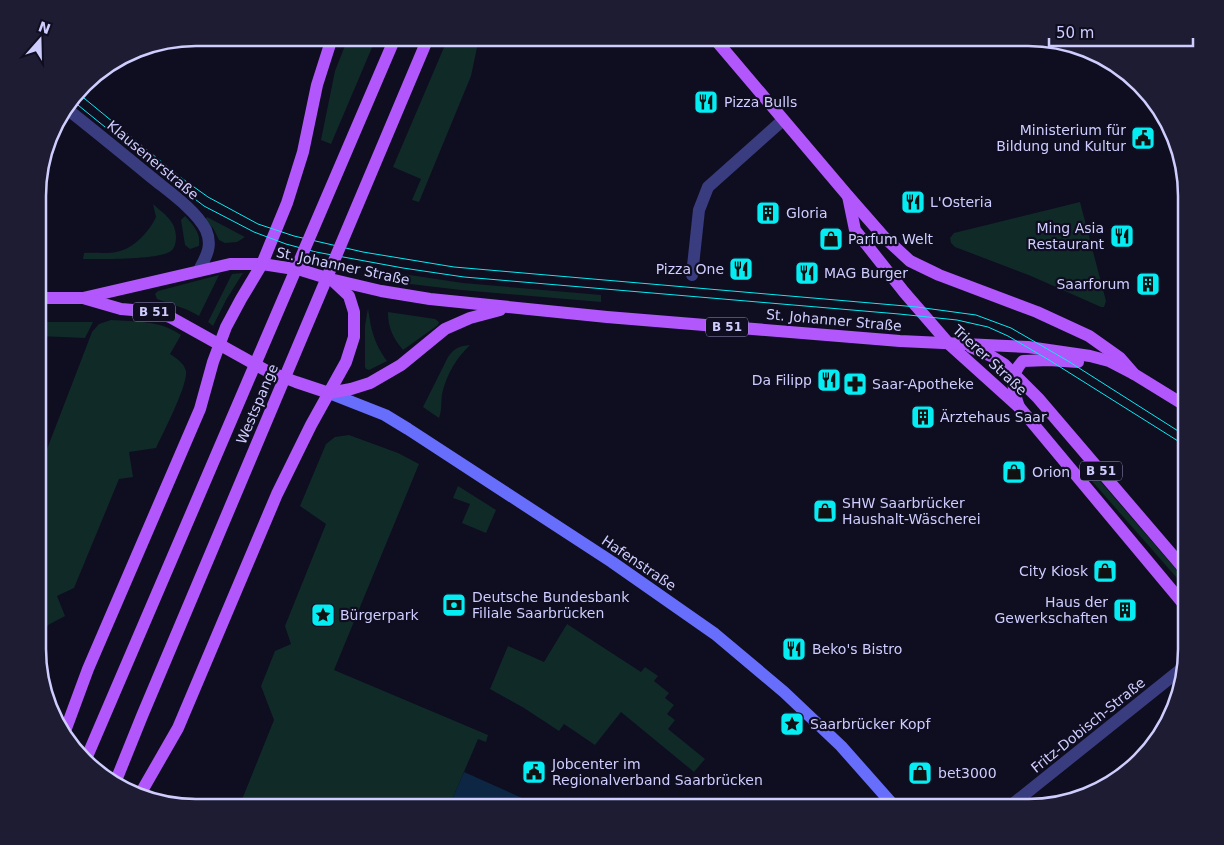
<svg xmlns="http://www.w3.org/2000/svg" width="1224" height="845" viewBox="0 0 1224 845" font-family="'DejaVu Sans',sans-serif">
  <rect width="100%" height="100%" fill="#0f0d20"/>
  <g fill="#102a27">
    <path d="M348,38H376L331,144L321,140L335,71Z"/>
    <path d="M448,38H479L471,76L419,202L412,200L421,179L393,167Z"/>
    <path d="M1080,202L1106,301L1104,307H1101L1031,276L955,247L951,243L950,238L954,233Z"/>
    <path d="M153,204C164,214 176,221 176,237C176,242 175,248 171,251C159,260 100,259 83,259L84,253C96,252 111,255 123,250C137,245 150,230 156,217Z"/>
    <path d="M185,216C194,226 201,233 199,246L190,249L185,245L181,220Z"/>
    <path d="M207,217L245,237L237,242L225,243L219,240L213,228L205,220Z"/>
    <path d="M243,273L226,300L213,326L208,322L232,274Z"/>
    <path d="M396,273L463,283L601,295V302L461,290L393,282Z"/>
    <path d="M219,275L199,316L188,310L157,299L155,294L158,291Z"/>
    <path d="M368,308C371,330 374,343 387,361L369,370L366,369L365,367V326Z"/>
    <path d="M388,312L435,319L439,322L438,325L403,350C393,338 388,328 388,312Z"/>
    <path d="M111,320C136,322 160,320 181,335L170,354C176,358 184,363 186,371C188,385 163,433 156,448L129,452L133,477L119,479L74,588L57,596L65,616L48,625L39,646V470L92,332L99,324Z"/>
    <path d="M39,322H93L85,338L39,336Z"/>
    <path d="M470,345C456,359 447,373 442,394C441,402 442,410 439,418L423,407L448,357C454,348 460,346 470,345Z"/>
    <path d="M349,435L398,453L419,464L334,670L488,735L486,742L478,739L449,807H239L274,720L261,686L275,651L291,644L285,626L326,524L300,506L326,444L335,437Z"/>
    <path d="M1084,472L1094,474L1186,581V586H1184Z"/>
    <path d="M458,486L496,510L486,533L462,523L470,504L453,498Z"/>
    <path d="M567,624L641,672L645,667L658,676L654,681L669,693L665,698L674,705L667,714L675,720L668,729L705,759L694,772L621,712L595,745L564,724L559,731L524,708L490,689L508,646L544,662Z"/>
  </g>
  <path fill="#0d2644" d="M464,772L531,802L538,807H449Z"/>
  <g fill="none" stroke-linecap="round" stroke-linejoin="round">
    <g stroke="#393c7e" stroke-width="12">
      <path d="M67,109C95,131 123,154 151,177C168,191 196,210 206,230C213,246 206,257 199,270"/>
      <path d="M692,275L699,210L708,187L783,120"/>
      <path d="M1009,807L1185,666"/>
    </g>
    <path stroke="#676efc" stroke-width="12" d="M329,393L385,415L408,429L612,562L715,634L784,692L841,746L895,807"/>
    <g stroke="#b157fb" stroke-width="12">
      <path d="M714,38L848,196L884,237L910,261L939,275L1037,312L1089,336L1120,358L1134,374L1186,406"/>
      <path d="M848,196L855,230L904,292L949,344L1020,408L1186,607"/>
      <path d="M39,298H83L230,264H262L301,270L330,279L381,291L430,299L607,317L900,341L1028,347L1090,356L1109,361L1134,374"/>
      <path d="M83,298L121,309L156,312L170,317L267,371L296,382L329,393L351,389L370,383L401,365L445,329L470,318L500,310"/>
      <path d="M971,347L991,356L1004,364L1038,398L1186,571"/>
      <path d="M1019,407C1013,390 1009,375 1023,361L1049,360L1078,362"/>
      <path d="M64,734L88,669L200,409L213,362L226,327L241,299L262,264L287,203L303,152L317,85L332,38"/>
      <path d="M139,796L178,728L277,494L311,425L346,362L354,337V312L349,296L332,280"/>
    </g>
    <g stroke="#05ecf2" stroke-width="1">
      <path d="M79,94L180,177L208,197L258,224L294,236L363,252L454,267L917,307L976,315L1011,328L1068,361L1186,436"/>
      <path d="M73,101L174,183L204,206L254,232L286,244L316,252L403,268L464,277L899,314L957,320L988,327L1008,336L1049,360L1186,446"/>
    </g>
    <g stroke="#b157fb" stroke-width="12">
      <path d="M86,759L395,38"/>
      <path d="M115,783L142,716L428,38"/>
    </g>
  </g>
  <defs>
    <g id="restaurant-square" transform="scale(1.25)"><rect x="-9" y="-9" width="18" height="18" rx="4" fill="#05ecf2" stroke="#0f0d20"/><path d="M-5-6h1v4h1v-4h1v4h1v-4h1v5L-1.5 .5V6h-2V.5L-5-1ZM5-6V6H3V1.5H1.5Q1.5-4 5-6Z" fill="#111"/></g>
    <g id="civic-square" transform="scale(1.25)"><rect x="-9" y="-9" width="18" height="18" rx="4" fill="#05ecf2" stroke="#0f0d20"/><path d="M-.6-6.5H3V-4.5H.6V-3L4-1V1h2V6H-6V1h2V-1L-.6-3ZM-1.2 2.5V6h2.4V2.5Z" fill="#111"/></g>
    <g id="building-square" transform="scale(1.25)"><rect x="-9" y="-9" width="18" height="18" rx="4" fill="#05ecf2" stroke="#0f0d20"/><path d="M-4-6H4V6H1V3H-1V6H-4ZM-2.5-4.3h1.7v1.8h-1.7ZM.8-4.3h1.7v1.8H.8ZM-2.5-1h1.7V.8h-1.7ZM.8-1h1.7V.8H.8Z" fill="#111"/></g>
    <g id="shop-square" transform="scale(1.25)"><rect x="-9" y="-9" width="18" height="18" rx="4" fill="#05ecf2" stroke="#0f0d20"/><path d="M-5-2.5h2.3a2.7 3.5 0 0 1 5.4 0H5L5.5 6h-11ZM-1.5-2.5h3a1.5 2.3 0 0 0-3 0Z" fill="#111"/></g>
    <g id="pharmacy-square" transform="scale(1.25)"><rect x="-9" y="-9" width="18" height="18" rx="4" fill="#05ecf2" stroke="#0f0d20"/><path d="M-2-6h4v4h4v4h-4v4h-4v-4h-4v-4h4Z" fill="#111"/></g>
    <g id="bank-square" transform="scale(1.25)"><rect x="-9" y="-9" width="18" height="18" rx="4" fill="#05ecf2" stroke="#0f0d20"/><path d="M-6-4H6V4H-6ZM0-2.3a2.3 2.3 0 1 0 0 4.6a2.3 2.3 0 1 0 0-4.6Z" fill="#111"/></g>
    <g id="sight-square" transform="scale(1.25)"><rect x="-9" y="-9" width="18" height="18" rx="4" fill="#05ecf2" stroke="#0f0d20"/><path d="M0-6L1.8-2.2L6-1.7L2.9 1.2L3.7 5.4L0 3.3L-3.7 5.4L-2.9 1.2L-6-1.7L-1.8-2.2Z" fill="#111"/></g>
  </defs>
  <g fill-rule="evenodd">
    <use href="#restaurant-square" x="706" y="102"/>
    <use href="#civic-square" x="1143" y="138"/>
    <use href="#restaurant-square" x="913" y="202"/>
    <use href="#building-square" x="768" y="213"/>
    <use href="#restaurant-square" x="1122" y="236"/>
    <use href="#shop-square" x="831" y="239"/>
    <use href="#restaurant-square" x="741" y="269"/>
    <use href="#restaurant-square" x="807" y="273"/>
    <use href="#building-square" x="1148" y="284"/>
    <use href="#restaurant-square" x="829" y="380"/>
    <use href="#pharmacy-square" x="855" y="384"/>
    <use href="#building-square" x="923" y="417"/>
    <use href="#shop-square" x="1014" y="472"/>
    <use href="#shop-square" x="825" y="511"/>
    <use href="#shop-square" x="1105" y="571"/>
    <use href="#bank-square" x="454" y="605"/>
    <use href="#building-square" x="1125" y="610"/>
    <use href="#sight-square" x="323" y="615"/>
    <use href="#restaurant-square" x="794" y="649"/>
    <use href="#sight-square" x="792" y="724"/>
    <use href="#civic-square" x="534" y="772"/>
    <use href="#shop-square" x="920" y="773"/>
  </g>
  <g text-anchor="middle" stroke-width="4.5" stroke-linejoin="round" paint-order="stroke">
    <g fill="#0f0d20" stroke="#9593bb" stroke-width="1">
      <rect x="133" y="302.5" width="42" height="19" rx="4"/>
      <rect x="706" y="317.5" width="42" height="19" rx="4"/>
      <rect x="1080" y="461.5" width="42" height="19" rx="4"/>
    </g>
    <g font-size="12" font-weight="bold" fill="#cfcdfe">
      <text x="154" y="316">B 51</text>
      <text x="727" y="331">B 51</text>
      <text x="1101" y="475">B 51</text>
    </g>
    <g font-size="14" fill="#cfcdfe" stroke="#0f0d20" text-anchor="start">
      <text x="724" y="107">Pizza Bulls</text>
      <text x="1126" y="135" text-anchor="end">Ministerium für<tspan x="1126" dy="16">Bildung und Kultur</tspan></text>
      <text x="930" y="207">L'Osteria</text>
      <text x="786" y="218">Gloria</text>
      <text x="1104" y="233" text-anchor="end">Ming Asia<tspan x="1104" dy="16">Restaurant</tspan></text>
      <text x="848" y="244">Parfum Welt</text>
      <text x="724" y="274" text-anchor="end">Pizza One</text>
      <text x="824" y="278">MAG Burger</text>
      <text x="1130" y="289" text-anchor="end">Saarforum</text>
      <text x="812" y="385" text-anchor="end">Da Filipp</text>
      <text x="872" y="389">Saar-Apotheke</text>
      <text x="940" y="422">Ärztehaus Saar</text>
      <text x="1032" y="477">Orion</text>
      <text x="842" y="508">SHW Saarbrücker<tspan x="842" dy="16">Haushalt-Wäscherei</tspan></text>
      <text x="1088" y="576" text-anchor="end">City Kiosk</text>
      <text x="472" y="602">Deutsche Bundesbank<tspan x="472" dy="16">Filiale Saarbrücken</tspan></text>
      <text x="1108" y="607" text-anchor="end">Haus der<tspan x="1108" dy="16">Gewerkschaften</tspan></text>
      <text x="340" y="620">Bürgerpark</text>
      <text x="812" y="654">Beko's Bistro</text>
      <text x="810" y="729">Saarbrücker Kopf</text>
      <text x="552" y="769">Jobcenter im<tspan x="552" dy="16">Regionalverband Saarbrücken</tspan></text>
      <text x="938" y="778">bet3000</text>
    </g>
    <g font-size="14" fill="#cfcdfe" stroke="#0f0d20">
      <text transform="translate(153 160) rotate(40)" y="5">Klausenerstraße</text>
      <text transform="translate(343 266) rotate(12)" y="5">St. Johanner Straße</text>
      <text transform="translate(834 320) rotate(5)" y="5">St. Johanner Straße</text>
      <text transform="translate(990 360) rotate(43)" y="5">Trierer Straße</text>
      <text transform="translate(257 404) rotate(-67)" y="5">Westspange</text>
      <text transform="translate(639 563) rotate(34)" y="5">Hafenstraße</text>
      <text transform="translate(1088 725) rotate(-39)" y="5">Fritz-Dobisch-Straße</text>
    </g>
  </g>
  <path d="M0 0H1224V845H0ZM196 46H1028A150 150 0 0 1 1178 196V649A150 150 0 0 1 1028 799H196A150 150 0 0 1 46 649V196A150 150 0 0 1 196 46Z" fill="#1e1c32" fill-rule="evenodd"/>
  <path fill="none" stroke="#cfcdfe" stroke-width="2.5" d="M196 46H1028A150 150 0 0 1 1178 196V649A150 150 0 0 1 1028 799H196A150 150 0 0 1 46 649V196A150 150 0 0 1 196 46Z"/>
  <g transform="translate(40 40) rotate(20)" stroke="#0f0d20" stroke-width="4" paint-order="stroke">
  <path d="M0-4L9 19L0 12L-9 19Z" fill="#cfcdfe"/>
  <text y="-8" font-size="14" font-weight="bold" text-anchor="middle" fill="#cfcdfe">N</text>
  </g>
  <path d="M1049 38v8h144v-8" fill="none" stroke="#cfcdfe" stroke-width="2.5"/>
  <text x="1056" y="38" font-size="15" fill="#cfcdfe" stroke="#0f0d20" stroke-width="4" paint-order="stroke">50 m</text>
</svg>
